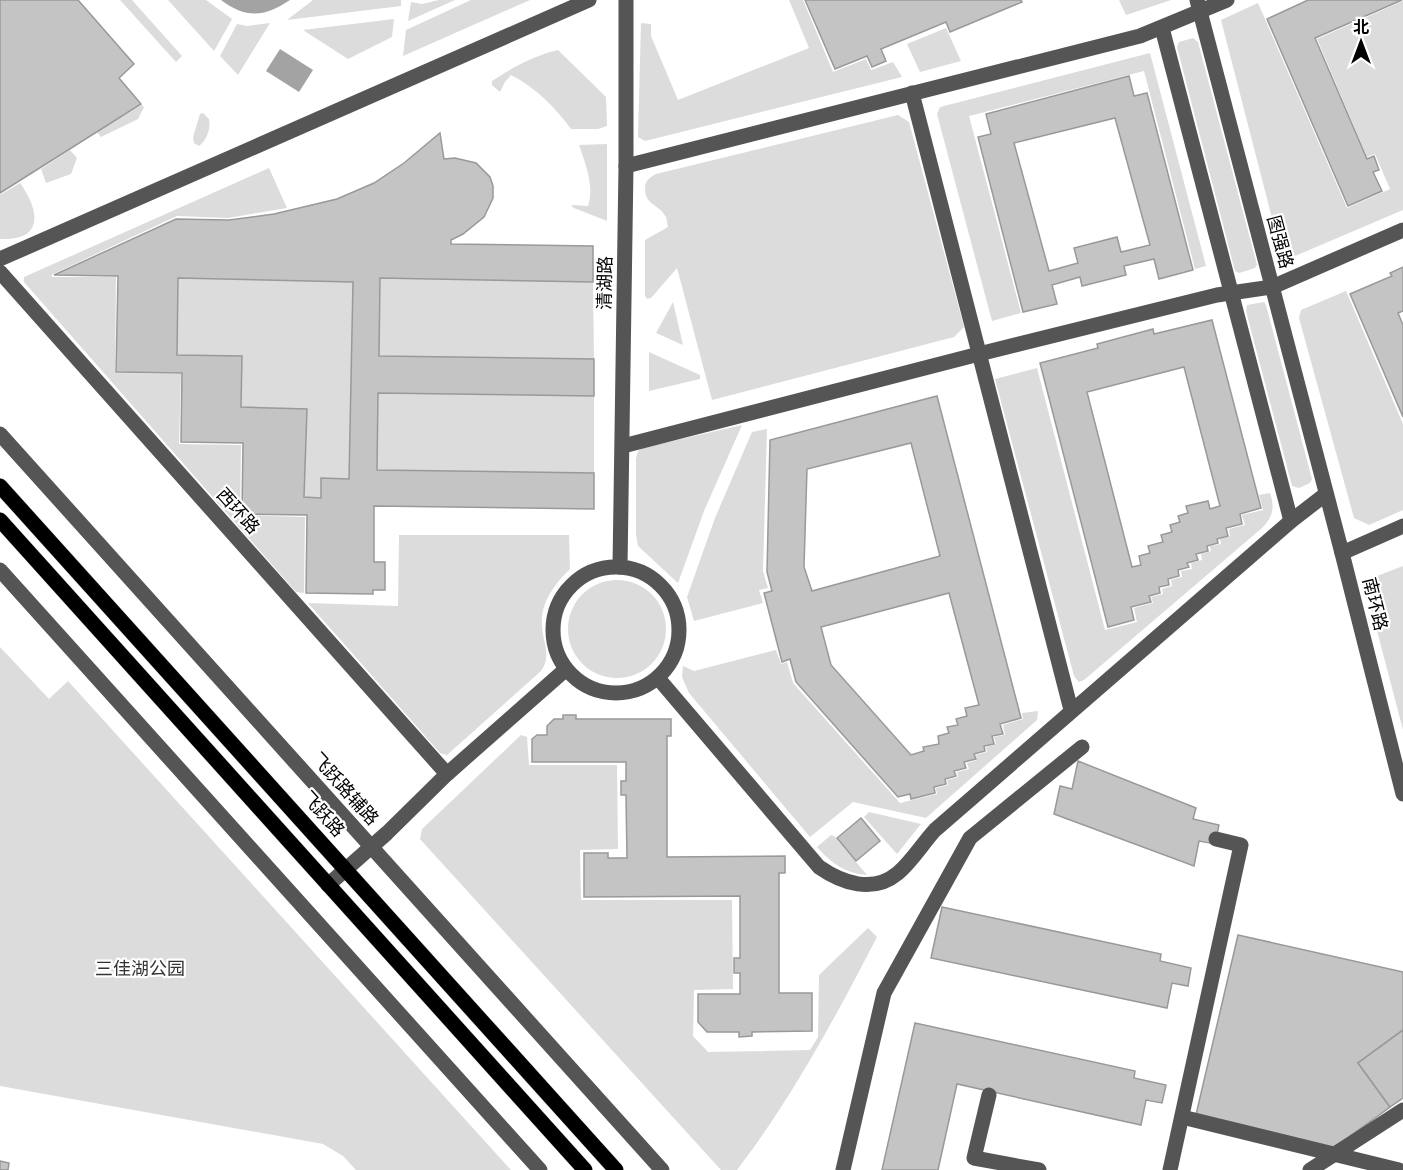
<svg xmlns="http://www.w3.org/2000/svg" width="1403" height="1170" viewBox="0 0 1403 1170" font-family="Lato,'Noto Sans SC',sans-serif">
  <rect width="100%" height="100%" fill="#fff"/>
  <g fill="#dcdcdc">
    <path d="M120,0H132L182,56L176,62Z"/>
    <path d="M168,0H206L232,19L214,51Z"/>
    <path d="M313,0H401V6L287,20Z"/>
    <path d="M439,0H455L408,21L411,2L422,4Z"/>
    <path d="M471,0H530L403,56L406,30Z"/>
    <path d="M789,0H803L833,72L866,59L871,70L893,62L902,77L645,141L638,137L641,23L651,24V36L678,100L809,48Z"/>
    <path d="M1119,0H1171L1126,15Z"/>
    <path d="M1403,1V210L1288,259L1282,257L1221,20L1258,3L1347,208L1390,189L1375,154L1367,157L1317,39Z"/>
    <path d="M394,19L392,37L348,59L303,30Z"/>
    <path d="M270,23L238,75L220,56L237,24L247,26Z"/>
    <path d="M946,28L961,61L920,72L907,44Z"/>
    <path d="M1193,38L1198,42L1257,265L1255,268L1239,273L1235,271L1177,47L1179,42Z"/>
    <path d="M558,50L606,97L607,126L598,129H571C554,106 536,88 511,75L505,82L500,92L492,85V81C513,67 533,56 558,50Z"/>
    <path d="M1150,53L1206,266L1195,269L1144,71L969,116L1021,313L992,321L937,114L940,107Z"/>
    <path d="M142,105L144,107L138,119L101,137L97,132Z"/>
    <path d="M203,113L209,119C211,128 207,140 199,146L194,143L193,137L200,114Z"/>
    <path d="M898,115L909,122L964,327L954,337L712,400L677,268L651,298L647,299L645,296V240L668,227C667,223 667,220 666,217C660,205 645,205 645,189C645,180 649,178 656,174Z"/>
    <path d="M607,144V221L574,208L571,205L588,206C595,188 585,162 579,145Z"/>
    <path d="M70,150L77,158L71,174L46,183L41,169Z"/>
    <path d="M269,168L287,208L228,218L177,216L51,275L53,277H116L115,373L181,374L179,444L241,445L240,515L305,517L304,593L296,592L24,282V277Z"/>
    <path d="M20,183C40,211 44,241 0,239V195Z"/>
    <path d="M178,278L353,282L349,479L321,478V498L304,497L306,409L241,407L242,356L177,355Z"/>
    <path d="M380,278L593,282L594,359L379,356Z"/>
    <path d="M1346,291L1403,424V510L1369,525L1354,518L1299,318L1301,310Z"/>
    <path d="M673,302L683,345L656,333Z"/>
    <path d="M1264,302L1266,305L1312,479L1310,483L1299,488L1292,486L1246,311L1247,305Z"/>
    <path d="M649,352L700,375V379L649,391Z"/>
    <path d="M1037,368L1105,630L1137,622L1134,608L1153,603L1151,597L1163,594L1162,589L1172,586L1171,580L1182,577L1181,571L1192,569L1191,563L1202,560L1201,554L1211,551L1210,546L1221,544L1220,539L1230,536L1229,529L1245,525L1242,515L1263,510L1259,495L1270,493C1275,508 1273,517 1262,528L1084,680L1079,682L1074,676L995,379Z"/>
    <path d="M378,393L594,396V473L377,470Z"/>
    <path d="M742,425L704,511L678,583L638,546L636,534V459L638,451L643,448Z"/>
    <path d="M767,429L763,571L768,588L759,590L763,603L694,621L687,597L715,518L752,432Z"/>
    <path d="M399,535H569L570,569C554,585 540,603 542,626C543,643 552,656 541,671L447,755L440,753L308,603L398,606Z"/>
    <path d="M1403,566V730L1364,581Z"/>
    <circle cx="617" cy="629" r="49"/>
    <path d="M0,647L49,699L68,681L511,1170H356L343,1156L323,1144L0,1086Z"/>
    <path d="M776,650L781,664L787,662L793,683L900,803L937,794L936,788L948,785L947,780L958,777L957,772L969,769L967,763L977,760L976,755L987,752L986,747L996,744L994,737L1005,735L1003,725L1023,719L1022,713L1038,711L1037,720L926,818L853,802L810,837L689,693L682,677L683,666L694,671Z"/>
    <path d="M521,735L527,737L529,765H617L618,849L580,850L581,900H732L733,989L694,990L693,1036L708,1052L810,1050L818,1037L819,975L868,928L877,937C835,1018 792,1098 737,1170H721L420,839L422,829Z"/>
    <path d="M869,812L921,824L897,854L864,817Z"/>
    <path d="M831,835L834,836L867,875C845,873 832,864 817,847Z"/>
  </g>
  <g fill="#a3a3a3">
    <path d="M221,0H290C265,17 246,19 221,0Z"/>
    <path d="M280,49L313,70L299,92L266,71Z"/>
  </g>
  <g fill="#c4c4c4" stroke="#999" stroke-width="1.5" fill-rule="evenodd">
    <path d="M0,0H78L134,64L119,78L141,104L0,193Z"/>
    <path d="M805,0H1021L1022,2L950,32L946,22L881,49L886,61L872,67L867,56L835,69Z"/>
    <path d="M1402,0L1315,38L1367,159L1374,156L1379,170L1373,172L1382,191L1348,206L1267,19L1308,0Z"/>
    <path d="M1129,76L1134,96L1147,93L1193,270L1159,279L1154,259L1124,266L1126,275L1082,286L1080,277L1052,285L1057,304L1023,312L978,137L991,134L986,114ZM1115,118L1150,245L1121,252L1117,237L1074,248L1078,263L1049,271L1014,143Z"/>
    <path d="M440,133L444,159L455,158L476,163L490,177L493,186V198L484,217L463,234L451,240V244L593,246V282L380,278L379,356L594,359V396L378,393L377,470L594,473V509L374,506V562H385V590H373V594L306,593L307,515L242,514L243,443L181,442L182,373L116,372L118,276L54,275L176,219L229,220L274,214L337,199L374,183L404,163ZM178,278L353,282L349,479L321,478V498L304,497L307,409L241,407L242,356L177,355Z"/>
    <path d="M1403,267V311L1398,313L1403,325V417L1350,294L1392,276L1390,273Z"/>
    <path d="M1212,320L1261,508L1240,514L1242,524L1226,528L1228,536L1217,539L1218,543L1207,546L1208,551L1196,554L1198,560L1187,563L1189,567L1178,570L1179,576L1168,579L1169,585L1159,587L1160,593L1149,596L1151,602L1131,607L1134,620L1108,627L1040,363L1098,348L1097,344L1153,329L1154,334ZM1184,367L1220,506L1210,509L1208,501L1186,506L1188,513L1178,516L1180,522L1170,525L1172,532L1161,535L1163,542L1148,546L1150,553L1139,556L1141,565L1132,567L1087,392Z"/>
    <path d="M937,396L1021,718L1000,724L1003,734L992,736L994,744L984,746L985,751L974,754L976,759L964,762L966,768L954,771L956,776L945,779L946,784L934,787L935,793L911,799L910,794L898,797L796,682L790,659L782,662L764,593L772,591L767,572L770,440ZM911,443L940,556L812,591L804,567L807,469ZM949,593L979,705L965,708L967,716L956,719L958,725L947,727L949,733L938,736L939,744L923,747L924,751L911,755L831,665L821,627Z"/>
    <path d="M563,715H576V719H671V736H667V857L785,856V873H779V993H812V1031L752,1032V1036L739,1037V1032H707L698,1022V994H740V973H734V958H740V896L584,897V853H608V858H627L626,795H621V781H626V762H532V739L537,735H547V726L554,719H563Z"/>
    <path d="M1078,761L1196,808L1193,819L1219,825L1215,844L1199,841L1194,866L1054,814L1060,786L1072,789Z"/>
    <path d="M861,818L880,841L856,861L837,838Z"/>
    <path d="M942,907L1161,954L1160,961L1191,968L1188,986L1172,983L1167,1008L931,958Z"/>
    <path d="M1238,935L1403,972V1030L1358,1063L1390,1107L1331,1150L1195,1119Z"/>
    <path d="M915,1023L1135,1071L1134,1078L1166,1085L1162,1103L1146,1100L1141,1125L957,1084L938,1170H882Z"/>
    <path d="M1403,1030V1098L1390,1107L1358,1063Z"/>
    <path d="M0,1161L9,1163L8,1170H0Z"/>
  </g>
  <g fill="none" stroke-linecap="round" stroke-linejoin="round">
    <g stroke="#dbdbdb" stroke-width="16">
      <g id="major">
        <path d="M0,486L616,1170"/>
        <path d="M0,520L585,1170"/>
      </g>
    </g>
    <g stroke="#555" stroke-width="15">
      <path d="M1197,0L1342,553L1403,794"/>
      <path d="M1162,28L1291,521"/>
      <path d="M912,93L1071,710"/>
      <path d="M626,166L1140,36L1227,0"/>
      <path d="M0,259L589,0"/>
      <path d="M0,272L447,774"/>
      <path d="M0,434L662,1170"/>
      <path d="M623,446L979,354L1217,295L1272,287L1403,230"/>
      <path d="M1342,553L1403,526"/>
      <circle cx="616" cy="630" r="63"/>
      <path d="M620,567L626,166V0"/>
      <path d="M0,570L540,1170"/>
      <path d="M658,678L819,867C842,883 873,894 898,873C912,861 923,843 935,830L1291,521L1326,494"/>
      <path d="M328,885L387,833L447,774L565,670"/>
      <path d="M989,1095L974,1158L1039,1170"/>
      <path d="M843,1170L884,993L970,838L1082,747"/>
      <path d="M1170,1170L1241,845L1216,839"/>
      <path d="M1310,1170L1403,1110"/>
    </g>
    <use href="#major" stroke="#000" stroke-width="15"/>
    <path stroke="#555" stroke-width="15" d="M1182,1117L1399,1170"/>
  </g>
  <g text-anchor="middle" stroke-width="4.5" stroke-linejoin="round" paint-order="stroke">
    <g font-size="18" fill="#000" stroke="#fff">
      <text transform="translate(1280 242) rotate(75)" y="6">图强路</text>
      <text transform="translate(605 283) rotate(-89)" y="6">清湖路</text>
      <text transform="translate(238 511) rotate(48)" y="6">西环路</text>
      <text transform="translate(1375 604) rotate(76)" y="6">南环路</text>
      <text transform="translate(345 789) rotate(48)" y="6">飞跃路辅路</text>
      <text transform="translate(323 814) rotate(48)" y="6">飞跃路</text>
    </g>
    <g font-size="18" fill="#333" stroke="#fff">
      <text x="140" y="975">三佳湖公园</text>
    </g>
  </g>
  <g transform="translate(1361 42)" stroke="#ffffff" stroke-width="4.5" paint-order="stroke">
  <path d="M0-4.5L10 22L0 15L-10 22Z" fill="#000000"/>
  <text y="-9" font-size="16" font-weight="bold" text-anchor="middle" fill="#000000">北</text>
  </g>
</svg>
